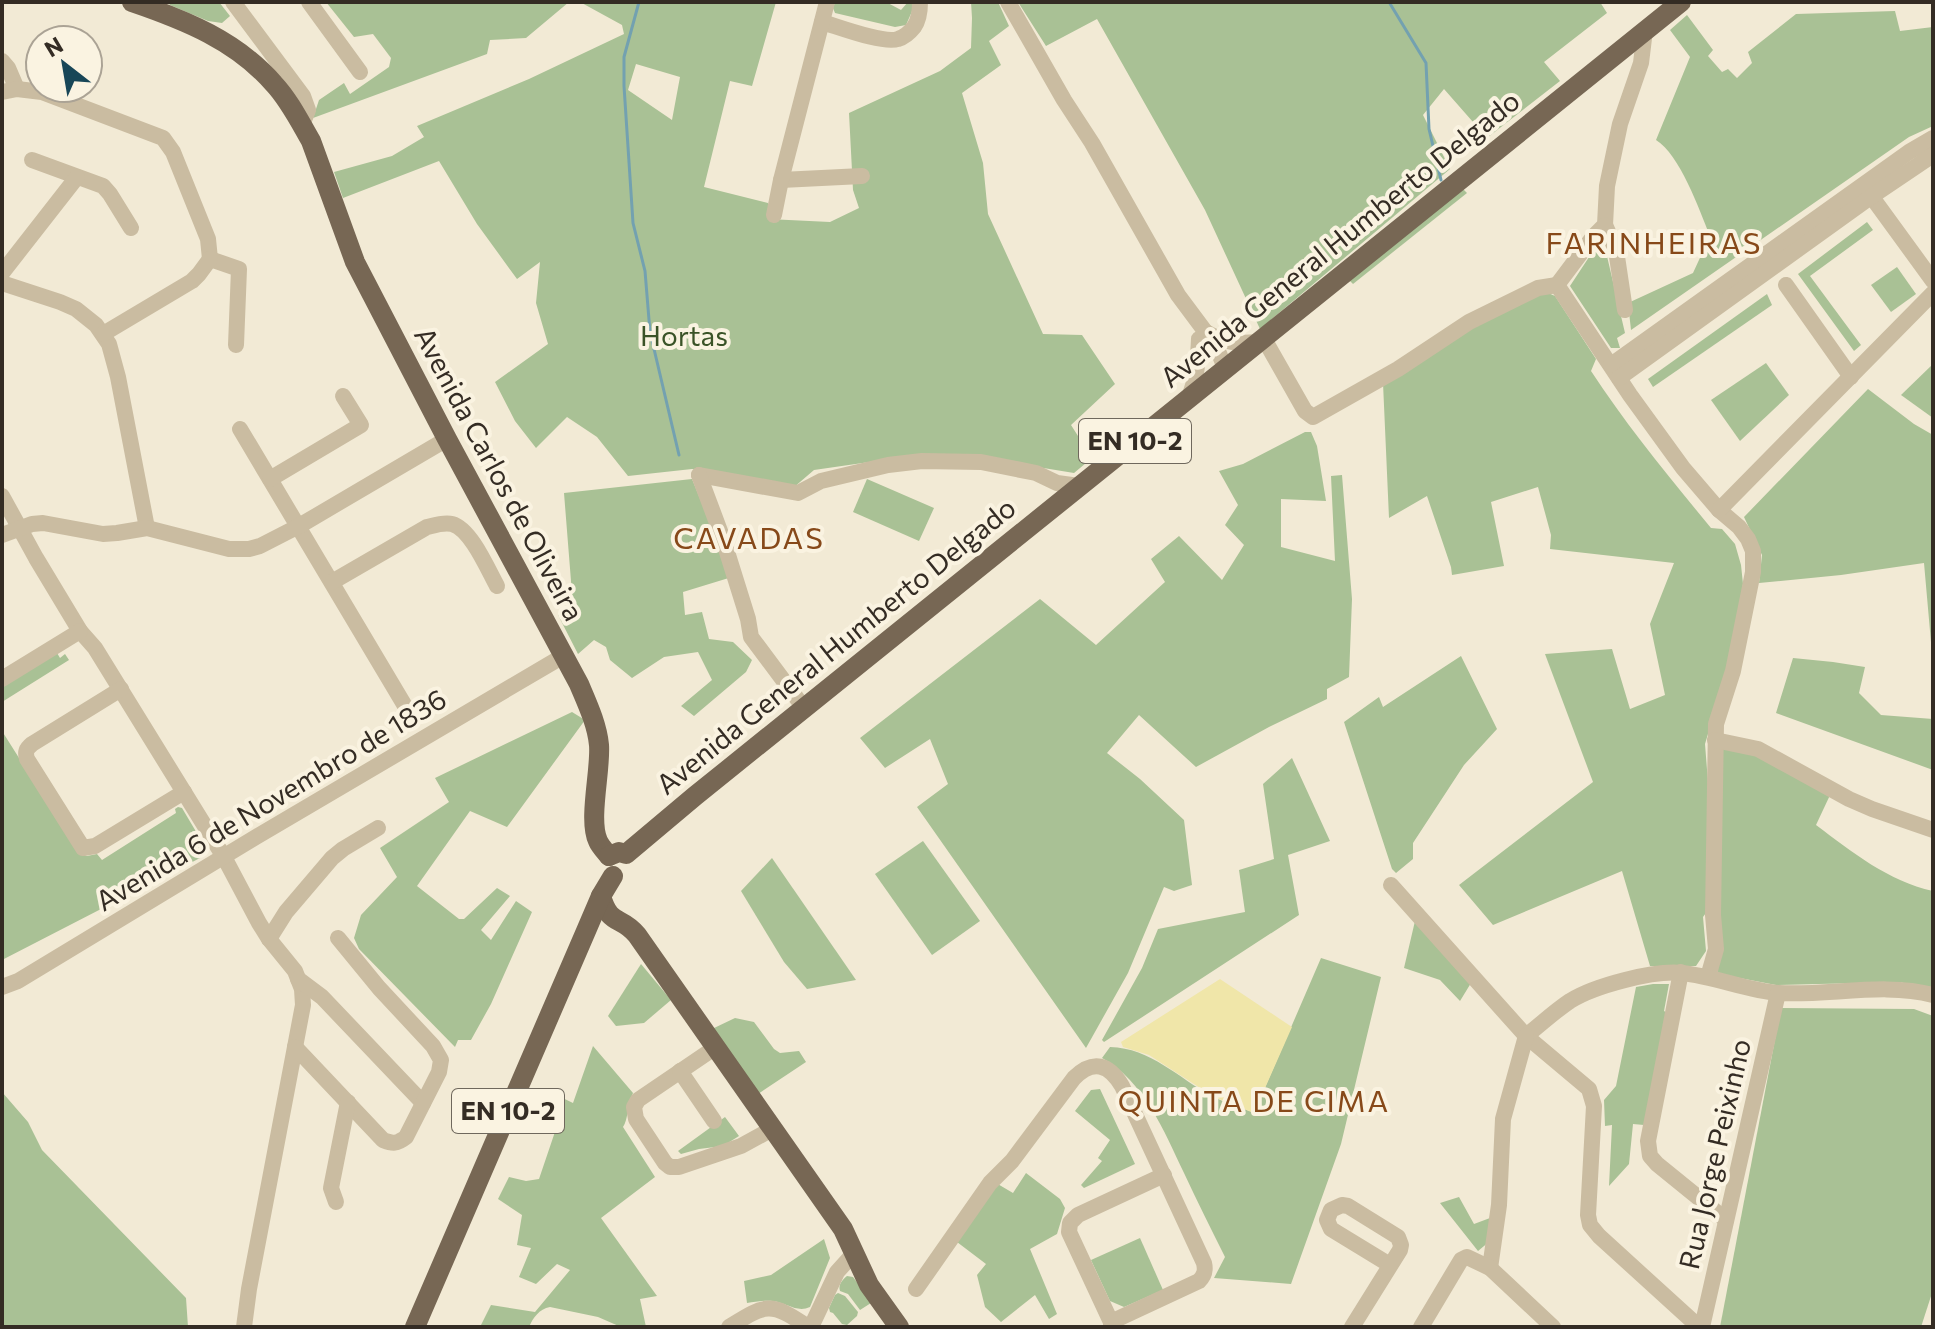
<svg xmlns="http://www.w3.org/2000/svg" width="1935" height="1329" viewBox="0 0 1935 1329" font-family="Commissioner,sans-serif">
  <rect width="100%" height="100%" fill="#f2ead5"/>
  <g fill="#a9c195" fill-rule="evenodd">
    <path d="M168,2H219L230,16L222,23L208,21L170,5Z"/>
    <path d="M326,2H569L526,38L490,40L487,54L313,118L319,100L344,83L350,94L389,67L391,58L373,34L354,37Z"/>
    <path d="M580,2H776L752,86L730,81L704,187L768,203V219L830,222L859,208L853,190L849,113L940,71L971,48L972,18L971,2H998L1009,26L989,41L1001,65L962,93L983,163L988,214L1043,334L1082,335L1115,384L1071,425L1092,458L1074,473L982,458L918,455L814,470L793,488L692,469L628,476L597,437L567,417L536,448L515,421L495,382L548,344L536,303L540,262L517,279L477,224L439,161L343,198L334,172L392,156L424,137L417,126L529,79L624,34L622,25ZM636,64L680,77L672,120L628,90Z"/>
    <path d="M835,2H886L901,10L908,2H912L913,9L906,25L895,27L835,13L833,8Z"/>
    <path d="M1018,2H1600L1607,13L1544,62L1560,81L1487,138L1444,89L1423,115L1450,169L1260,329L1205,210L1097,19L1046,46Z"/>
    <path d="M1895,11L1900,31L1933,27V126L1909,137L1631,330L1628,303L1693,273L1710,236C1699,209 1680,155 1656,140L1690,57L1670,30L1687,15L1713,50L1708,56L1722,72L1728,69L1737,78L1752,63L1748,52L1796,14Z"/>
    <path d="M1461,187L1467,193L1353,284L1348,279Z"/>
    <path d="M1867,222L1873,230L1810,276L1861,345L1854,351L1798,274Z"/>
    <path d="M1595,248L1606,252L1625,333L1617,338L1620,348H1611L1570,286Z"/>
    <path d="M1897,267L1916,294L1891,312L1871,285Z"/>
    <path d="M1546,292L1555,296L1596,359L1591,371C1627,426 1669,477 1711,528L1722,529L1735,544L1741,565L1743,584L1731,656L1705,744L1709,795L1708,910L1703,917L1706,951L1696,966H1650L1622,871L1493,925L1459,885L1593,782L1545,654L1612,649L1630,709L1665,695L1650,624L1674,563L1550,549L1551,535L1538,487L1491,502L1504,566L1452,575L1451,567L1427,496L1389,518L1383,383L1469,330Z"/>
    <path d="M1767,294L1772,305L1653,387L1648,379Z"/>
    <path d="M1766,363L1789,395L1740,441L1711,400Z"/>
    <path d="M1933,364V418L1901,395Z"/>
    <path d="M1868,389L1914,424L1933,435V665L1924,563L1841,575L1759,583L1762,555L1744,517Z"/>
    <path d="M1305,432H1311L1317,446L1326,501L1281,499V547L1335,561L1331,476L1342,475L1352,599L1349,677L1327,689V699L1269,727L1196,767L1139,715L1107,753L1140,779L1184,820L1192,885L1174,891L1164,887L1128,973L1086,1048L917,807L948,784L930,739L885,768L860,738L1040,599L1096,645L1165,582L1151,559L1179,536L1222,580L1244,545L1225,525L1238,505L1219,471L1243,464Z"/>
    <path d="M692,479L732,577L683,592L685,615L702,612L709,639L733,642L752,660L746,672L694,716L681,706L712,680L698,652L664,657L632,678L610,660L606,647L594,640L578,654L558,615L573,606L564,493Z"/>
    <path d="M867,479L934,508L919,541L853,512Z"/>
    <path d="M57,653L60,658L65,654L69,660L2,702V684Z"/>
    <path d="M1461,656L1497,729L1464,765L1413,843V859L1396,873L1392,869L1344,722L1379,697L1383,707Z"/>
    <path d="M1793,658L1833,662L1865,667L1859,693L1881,715L1933,719V770L1776,713Z"/>
    <path d="M572,712L585,720L507,827L470,811L417,886L459,919H464L497,888L510,896L481,930L491,940L516,901L532,912L491,1004L471,1040H458L455,1047L359,949L354,938L361,915L397,877L380,848L449,802L435,778Z"/>
    <path d="M2,731L79,853L87,856L97,854L102,860L176,813L175,809L178,807L182,808L201,840L204,851L200,858L2,960Z"/>
    <path d="M1719,747L1756,754L1831,793L1816,825C1852,852 1888,881 1933,891V991L1900,982L1776,985L1719,974L1716,968Z"/>
    <path d="M1292,758L1330,841L1288,855L1299,915L1104,1042L1102,1040L1142,968L1158,929L1245,912L1239,870L1274,859L1263,784Z"/>
    <path d="M923,841L980,921L932,955L875,874Z"/>
    <path d="M772,858L856,980L807,989L784,962L741,891Z"/>
    <path d="M1415,921L1471,983L1460,1001L1440,980L1404,968Z"/>
    <path d="M1321,958L1381,977L1341,1144L1291,1284L1214,1278L1225,1257C1211,1229 1197,1201 1184,1173C1164,1131 1144,1081 1102,1058L1110,1047C1151,1048 1178,1078 1212,1096C1225,1103 1240,1107 1254,1113Z"/>
    <path d="M641,964L671,1000L644,1023L616,1026L608,1016Z"/>
    <path d="M1653,984H1669L1664,1011L1669,1014L1644,1125L1633,1124L1629,1164L1609,1186L1612,1125L1605,1126L1604,1100L1616,1086L1636,987Z"/>
    <path d="M1781,1008L1914,1009L1933,1016V1290L1921,1327H1720Z"/>
    <path d="M735,1018L754,1022L774,1049L780,1053L799,1051L806,1062L758,1094L712,1029Z"/>
    <path d="M593,1046L633,1093C628,1103 628,1120 623,1127L655,1177L601,1218L657,1296L640,1299L646,1327H621L598,1317L550,1307C539,1309 533,1318 529,1327H480L491,1305L535,1312L570,1270L557,1264L536,1284L519,1277L531,1248L517,1245L522,1215L498,1199L509,1177L526,1181L539,1179L559,1120L536,1110L546,1090L573,1103Z"/>
    <path d="M1100,1089L1135,1164L1084,1188L1081,1185L1102,1161L1098,1158L1110,1140L1075,1111L1091,1090Z"/>
    <path d="M2,1092L28,1122L42,1150L186,1298L188,1327H2Z"/>
    <path d="M725,1117L739,1136L723,1146L699,1149L681,1154L678,1151Z"/>
    <path d="M1026,1173L1060,1199L1065,1208L1057,1234L1030,1249L1057,1314L1049,1319L1035,1295L1001,1322L985,1307L977,1275L986,1264L957,1242L996,1183L1013,1193Z"/>
    <path d="M1459,1197L1474,1224L1490,1218V1241L1478,1251L1440,1203Z"/>
    <path d="M1140,1238L1163,1290L1124,1307L1110,1301L1091,1260Z"/>
    <path d="M824,1239L830,1258L810,1307C797,1313 787,1303 773,1301C764,1300 756,1302 747,1303L744,1281L771,1275Z"/>
    <path d="M847,1276L853,1277L871,1301V1303L860,1310L848,1294L840,1291C838,1285 842,1280 847,1276Z"/>
    <path d="M838,1293L845,1296L858,1312L857,1316L847,1325L842,1324L833,1313L830,1312L829,1308L835,1295Z"/>
  </g>
  <path fill="#f0e6a9" d="M1220,979L1292,1027L1254,1113L1214,1097L1149,1055L1123,1047L1121,1042Z"/>
  <g fill="none" stroke-linecap="round" stroke-linejoin="round">
    <g stroke="#73a1b0" stroke-width="3">
      <path d="M639,2L624,57V86L633,223L645,271L650,332L679,455"/>
      <path d="M1389,2L1426,63L1429,129L1441,180"/>
    </g>
    <g stroke="#cabca1" stroke-width="16">
      <path d="M233,2L303,96L308,110L302,125"/>
      <path d="M309,2L360,72"/>
      <path d="M1008,2L1064,100L1092,143L1178,295L1216,346L1225,368"/>
      <path d="M822,22C839,27 883,44 898,39C905,37 910,32 914,27C919,20 920,11 920,2"/>
      <path d="M1645,30L1641,63L1620,124L1607,186L1605,225L1593,237L1557,285L1630,395L1683,468L1719,510L1739,527L1748,539L1753,551V572L1733,671L1716,724L1713,915L1716,949L1708,977"/>
      <path d="M2,61L8,68L17,89"/>
      <path d="M2,92L17,89L42,92L163,138L173,152L208,239L210,259"/>
      <path d="M32,160L103,186L110,194L131,228"/>
      <path d="M781,180L862,176"/>
      <path d="M1866,189L1933,281"/>
      <path d="M774,215L781,180L827,2"/>
      <path d="M1605,225L1616,250L1625,310"/>
      <path d="M210,259L239,269L236,345"/>
      <path d="M2,273L77,177"/>
      <path d="M2,283L60,302L76,309L96,325L109,344L118,377L147,528"/>
      <path d="M1786,285L1851,377"/>
      <path d="M1206,332C1224,343 1238,344 1258,342"/>
      <path d="M103,334L192,281L199,274L210,259"/>
      <path d="M1263,337L1305,411L1313,417L1398,369L1469,322L1538,288L1557,285"/>
      <path d="M1611,365L1909,152L1933,138"/>
      <path d="M1619,378L1872,196L1933,155"/>
      <path d="M1189,397C1197,378 1198,360 1199,339"/>
      <path d="M240,429L408,711"/>
      <path d="M699,475L798,493L821,481L888,465L922,461L981,462L1036,473L1057,483L1079,486"/>
      <path d="M699,475L723,539L748,619L751,637L804,708"/>
      <path d="M270,479L361,425L343,396"/>
      <path d="M2,496L36,558L80,631L95,648L224,857L259,923L269,939L295,971L302,989L303,1005L249,1289L244,1327"/>
      <path d="M1719,510L1933,293"/>
      <path d="M2,535L32,524L43,523L103,534L117,533L147,528L229,549H249L260,546L299,526L447,439"/>
      <path d="M332,582L427,527C435,525 444,522 452,524C471,529 488,570 497,586"/>
      <path d="M2,679L80,631"/>
      <path d="M121,689L32,744C26,749 25,752 27,759L83,848L95,846L184,792"/>
      <path d="M1715,740L1758,749L1849,799L1872,809L1933,830"/>
      <path d="M1391,885L1526,1036L1589,1089L1594,1106L1588,1215L1590,1225L1599,1236L1699,1327"/>
      <path d="M269,939L286,912L332,858L343,849L378,828"/>
      <path d="M1681,972L1648,1141L1650,1156L1657,1164L1726,1220"/>
      <path d="M298,979L322,997L423,1103"/>
      <path d="M2,987L18,981L256,837L565,655"/>
      <path d="M1526,1036C1541,1024 1555,1011 1570,1001C1594,986 1653,970 1682,973C1714,976 1748,991 1779,993C1828,996 1885,982 1933,995"/>
      <path d="M295,1047L383,1140C393,1144 397,1144 406,1137L439,1072L441,1060L433,1046L379,988L338,938"/>
      <path d="M716,1047L638,1100L634,1107L636,1119L665,1163L670,1167H679L741,1146L774,1128"/>
      <path d="M680,1071L714,1121"/>
      <path d="M336,1202L331,1188L348,1102"/>
      <path d="M1490,1268L1499,1205L1503,1119L1526,1036"/>
      <path d="M916,1289L990,1183L1012,1161L1074,1078C1093,1059 1109,1064 1122,1086L1204,1263C1206,1271 1204,1276 1199,1281L1111,1322"/>
      <path d="M729,1327C766,1304 770,1301 808,1327"/>
      <path d="M811,1327L837,1272L855,1252"/>
      <path d="M1111,1327V1322L1069,1232L1070,1223L1078,1215L1164,1175"/>
      <path d="M1352,1327L1400,1250L1401,1245L1398,1237L1348,1206L1342,1205L1331,1210L1327,1220L1331,1229L1390,1265"/>
      <path d="M1421,1327L1461,1260L1467,1257L1490,1268L1553,1327"/>
      <path d="M1702,1327L1778,993"/>
    </g>
    <g stroke="#776754" stroke-width="20">
      <path d="M132,2C185,20 237,41 274,84C289,100 300,122 311,141L355,262L447,439L579,684C587,703 597,724 599,745C601,770 588,820 598,841C600,846 605,851 609,856"/>
      <path d="M609,856L619,852L626,854L695,796L1681,2"/>
      <path d="M601,896C610,927 621,915 637,935L843,1229L869,1285L899,1327"/>
      <path d="M415,1327L586,931L601,896L613,876"/>
    </g>
  </g>
  <g text-anchor="middle" stroke-width="8" stroke-linejoin="round" paint-order="stroke">
    <g fill="#faf3e1" stroke="#6f685d" stroke-width="2">
      <rect x="1079" y="419" width="112" height="44" rx="6"/>
      <rect x="452" y="1089" width="112" height="44" rx="6"/>
    </g>
    <g font-size="26" font-weight="bold" fill="#342c24">
      <text x="1135" y="450">EN 10-2</text>
      <text x="508" y="1120">EN 10-2</text>
    </g>
    <g font-size="28" fill="#342c24" stroke="#faf3e1">
      <text transform="translate(1340 239) rotate(-39)" y="10">Avenida General Humberto Delgado</text>
      <text transform="translate(499 474) rotate(62)" y="10">Avenida Carlos de Oliveira</text>
      <text transform="translate(836 646) rotate(-39)" y="10">Avenida General Humberto Delgado</text>
      <text transform="translate(271 800) rotate(-31)" y="10">Avenida 6 de Novembro de 1836</text>
      <text transform="translate(1715 1154) rotate(-77)" y="10">Rua Jorge Peixinho</text>
    </g>
    <g font-size="28" fill="#3a5327" stroke="#faf3e1">
      <text x="684" y="346">Hortas</text>
    </g>
    <g font-size="30" letter-spacing="2" fill="#874919" stroke="#faf3e1">
      <text x="1654" y="254">FARINHEIRAS</text>
      <text x="749" y="549">CAVADAS</text>
      <text x="1254" y="1112">QUINTA DE CIMA</text>
    </g>
  </g>
  <rect width="1935" height="1329" fill="none" stroke="#342c24" stroke-width="8"/>
  <g transform="translate(64 64) rotate(329)"><circle r="38" fill="#faf3e1" stroke="#aba395" stroke-width="2"/>
  <path d="M0-6L14 30L0 20L-14 30Z" fill="#184657"/>
  <text y="-12" font-size="22" font-weight="bold" text-anchor="middle" fill="#342c24">N</text>
  </g>
</svg>
